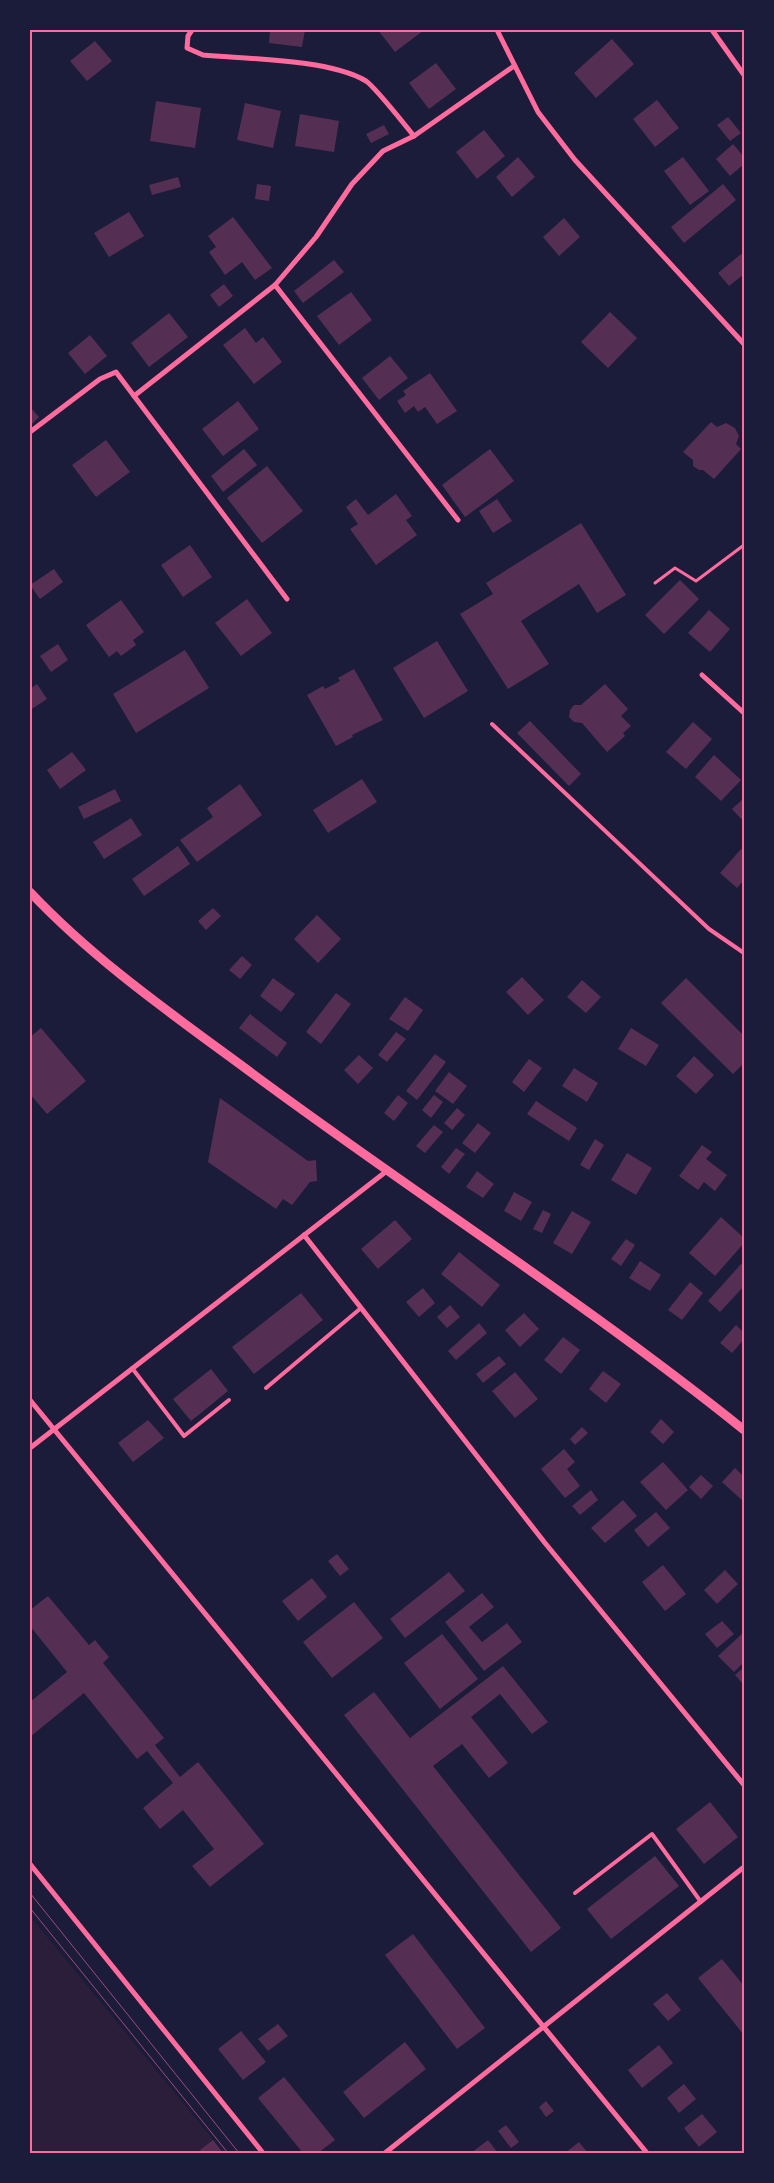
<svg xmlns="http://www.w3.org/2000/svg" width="774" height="2183" viewBox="0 0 774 2183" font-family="Lato,sans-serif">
  <rect width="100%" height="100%" fill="#1b1b3a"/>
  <path fill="#2a1e3b" d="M30,1916L224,2153H30Z"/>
  <g fill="#542f53">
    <path d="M270,30H305L302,47L269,43Z"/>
    <path d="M378,30H424L395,52Z"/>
    <path d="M612,39L634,64L596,98L574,73Z"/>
    <path d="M95,41L112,61L87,81L70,61Z"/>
    <path d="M436,63L456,89L429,109L409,83Z"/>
    <path d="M657,100L679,128L655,147L633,119Z"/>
    <path d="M156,101L201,108L195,148L150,141Z"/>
    <path d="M245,103L281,111L273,148L237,140Z"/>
    <path d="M300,114L339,121L334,152L295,146Z"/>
    <path d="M728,117L741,133L730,141L717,125Z"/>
    <path d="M384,125L389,134L371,143L366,134Z"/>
    <path d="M484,130L505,156L477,179L456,152Z"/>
    <path d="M733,144L744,157V164L730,176L716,159Z"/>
    <path d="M518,157L535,177L512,197L496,177Z"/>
    <path d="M683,157L709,191L690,205L664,171Z"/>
    <path d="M178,177L181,187L152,195L149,185Z"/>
    <path d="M257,184L271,186L269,201L255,199Z"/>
    <path d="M723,184L736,200L684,243L671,227Z"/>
    <path d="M129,212L144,236L109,257L94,233Z"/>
    <path d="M233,217L272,268L255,280L242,262L225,275L209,252L216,247L208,236Z"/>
    <path d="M564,218L580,237L559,256L543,237Z"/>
    <path d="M741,254L744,257V274L729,286L718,273Z"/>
    <path d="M334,260L344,272L303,303L294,291Z"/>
    <path d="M224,284L233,296L219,307L210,295Z"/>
    <path d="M351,292L372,320L339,345L317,316Z"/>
    <path d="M610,312L637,338L608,368L581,342Z"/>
    <path d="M169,313L188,337L149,367L131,343Z"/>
    <path d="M245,328L256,343L263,337L282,362L254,384L223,345Z"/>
    <path d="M90,335L107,356L85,374L68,353Z"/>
    <path d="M390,356L408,378L379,400L362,378Z"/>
    <path d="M430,373L457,411L437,424L425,407L418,412L414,406L405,413L397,401L406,395L403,391Z"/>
    <path d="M238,401L259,429L223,456L202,429Z"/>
    <path d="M30,407L39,417L30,426Z"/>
    <path d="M711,422L717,427L726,423L735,428L739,436L736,444L741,449L714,479L703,470H699L693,466V460L683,452Z"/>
    <path d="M106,440L130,472L96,497L72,465Z"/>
    <path d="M244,449L257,465L223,492L211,476Z"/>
    <path d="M490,449L514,481L465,517L442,485Z"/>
    <path d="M267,466L303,511L262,543L227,498Z"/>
    <path d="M396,494L412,516L406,520L417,535L376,565L350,529L358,524L346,507L356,499L368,515Z"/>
    <path d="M497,499L512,521L493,533L479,511Z"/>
    <path d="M581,523L626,595L597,613L579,584L521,621L549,664L508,689L460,614L493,594L486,583Z"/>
    <path d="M190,545L212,577L183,597L161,565Z"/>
    <path d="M54,569L63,582L40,599L30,585Z"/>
    <path d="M680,580L699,599L664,634L645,615Z"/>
    <path d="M247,599L272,633L241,656L215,623Z"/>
    <path d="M121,600L144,632L133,640L136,645L121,656L117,651L109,657L86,625Z"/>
    <path d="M709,610L730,629L710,652L688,633Z"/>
    <path d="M437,641L468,691L424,718L393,668Z"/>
    <path d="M58,644L68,660L51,672L40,656Z"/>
    <path d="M185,650L209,688L136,733L113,694Z"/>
    <path d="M354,669L383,720L352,735L353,737L336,746L307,695L323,686L325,689L340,681L338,678Z"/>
    <path d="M37,684L47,699L30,710V689Z"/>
    <path d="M605,684L628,709L621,716L631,726L623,733L625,736L607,752L582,723L574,722L569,717L570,710L574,705H581Z"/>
    <path d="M530,721L581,774L569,786L517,733Z"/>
    <path d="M693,722L712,739L686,769L666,752Z"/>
    <path d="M72,752L86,770L60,789L47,770Z"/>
    <path d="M714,755L741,780L721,801L695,777Z"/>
    <path d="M362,779L377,802L328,833L313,810Z"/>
    <path d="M240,784L262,815L197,862L180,840L213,817L207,808Z"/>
    <path d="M115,789L121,801L84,819L78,807Z"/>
    <path d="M744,798V822L732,809Z"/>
    <path d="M131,818L142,835L104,859L93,842Z"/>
    <path d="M178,846L190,864L144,896L132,879Z"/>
    <path d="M741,849L744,852V880L737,888L720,873Z"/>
    <path d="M213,908L221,916L206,930L198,921Z"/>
    <path d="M317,915L341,939L318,963L294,939Z"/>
    <path d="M242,956L252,965L240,979L229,970Z"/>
    <path d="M522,977L544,1000L528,1015L506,992Z"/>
    <path d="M273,978L295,994L281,1012L260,996Z"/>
    <path d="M686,978L744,1036V1063L733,1074L661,1003Z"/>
    <path d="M582,980L601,997L586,1013L567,997Z"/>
    <path d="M336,993L351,1004L321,1044L306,1032Z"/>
    <path d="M405,997L423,1010L408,1031L389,1019Z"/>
    <path d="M250,1014L287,1043L277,1057L239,1028Z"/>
    <path d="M41,1028L86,1081L47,1114L30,1094V1037Z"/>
    <path d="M631,1028L659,1045L646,1066L618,1049Z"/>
    <path d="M396,1032L406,1039L387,1062L378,1055Z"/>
    <path d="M435,1054L446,1062L417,1100L406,1091Z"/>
    <path d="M359,1055L373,1068L358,1084L344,1070Z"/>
    <path d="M694,1056L714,1075L696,1094L676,1076Z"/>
    <path d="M529,1059L542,1068L524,1092L512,1082Z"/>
    <path d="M574,1068L598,1083L587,1102L562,1086Z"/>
    <path d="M449,1072L467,1086L453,1104L435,1091Z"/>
    <path d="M398,1095L408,1103L394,1121L384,1113Z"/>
    <path d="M434,1095L443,1102L431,1118L422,1110Z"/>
    <path d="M220,1098L308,1161L316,1160L317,1181L310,1182L292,1205L283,1199L276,1209L208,1162Z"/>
    <path d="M536,1101L577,1128L569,1141L527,1114Z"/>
    <path d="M457,1108L465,1115L452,1130L444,1123Z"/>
    <path d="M478,1123L491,1133L475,1153L462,1143Z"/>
    <path d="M434,1125L443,1132L425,1153L416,1146Z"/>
    <path d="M595,1139L604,1145L589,1170L580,1165Z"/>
    <path d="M702,1145L712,1152L706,1159L727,1175L715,1191L704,1182L698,1190L679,1176Z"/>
    <path d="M456,1148L465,1154L449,1174L441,1167Z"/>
    <path d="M627,1153L652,1168L636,1195L611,1180Z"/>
    <path d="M477,1171L494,1184L483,1198L466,1187Z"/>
    <path d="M514,1192L532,1202L521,1221L504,1211Z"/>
    <path d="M543,1210L551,1214L542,1233L533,1229Z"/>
    <path d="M572,1211L591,1222L572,1254L553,1243Z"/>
    <path d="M721,1217L744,1238V1243L715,1276L689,1253Z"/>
    <path d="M395,1220L412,1239L378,1269L361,1249Z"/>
    <path d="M626,1239L635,1245L621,1266L611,1259Z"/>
    <path d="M459,1252L500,1285L482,1307L441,1274Z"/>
    <path d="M640,1261L661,1275L650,1291L629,1278Z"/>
    <path d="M741,1264L744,1266V1286L720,1312L708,1301Z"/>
    <path d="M690,1282L703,1293L682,1320L668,1310Z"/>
    <path d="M423,1288L435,1303L419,1317L406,1302Z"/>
    <path d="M301,1293L323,1320L254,1374L232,1347Z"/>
    <path d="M450,1305L460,1317L447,1328L437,1317Z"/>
    <path d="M524,1313L539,1329L520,1347L505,1330Z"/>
    <path d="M479,1323L487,1333L456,1360L448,1351Z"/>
    <path d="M736,1325L744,1333V1339L732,1353L720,1343Z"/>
    <path d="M563,1337L580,1350L561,1374L544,1360Z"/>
    <path d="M499,1356L506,1364L483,1383L476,1374Z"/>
    <path d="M211,1369L228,1391L191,1421L173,1399Z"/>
    <path d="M603,1371L621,1384L606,1403L589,1389Z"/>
    <path d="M515,1372L538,1399L515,1418L492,1391Z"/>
    <path d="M661,1419L674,1432L663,1444L650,1432Z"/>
    <path d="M148,1420L164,1438L133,1462L118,1443Z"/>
    <path d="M582,1427L588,1433L575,1445L570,1439Z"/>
    <path d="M564,1449L575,1462L567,1469L580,1486L565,1498L541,1469Z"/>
    <path d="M663,1462L688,1490L666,1510L640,1482Z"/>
    <path d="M735,1468L744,1477V1502L722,1482Z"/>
    <path d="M701,1475L713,1486L701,1499L689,1487Z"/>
    <path d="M591,1490L598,1500L580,1515L572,1506Z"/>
    <path d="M623,1500L637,1516L605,1543L591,1528Z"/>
    <path d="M656,1512L670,1528L648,1547L634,1530Z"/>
    <path d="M337,1554L349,1569L340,1576L328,1561Z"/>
    <path d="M663,1565L686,1594L665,1611L642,1582Z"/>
    <path d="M725,1570L738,1584L717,1604L704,1590Z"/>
    <path d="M449,1572L465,1591L405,1638L390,1619Z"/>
    <path d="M312,1578L327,1597L298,1621L282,1601Z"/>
    <path d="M482,1593L494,1607L469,1627L482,1642L507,1623L522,1642L484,1671L445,1622Z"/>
    <path d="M48,1596L89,1645L95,1640L109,1657L103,1663L164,1738L155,1745L180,1777L198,1762L264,1844L210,1887L192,1866L214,1849L183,1810L160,1829L143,1808L173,1783L147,1751L137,1759L84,1693L30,1737V1702L67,1672L30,1626V1610Z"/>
    <path d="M354,1602L383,1638L332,1678L303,1642Z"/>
    <path d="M722,1621L734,1634L717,1648L705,1634Z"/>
    <path d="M744,1632V1662L734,1672L718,1656Z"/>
    <path d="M442,1634L478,1679L440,1709L404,1663Z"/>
    <path d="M503,1666L548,1722L532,1734L500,1694L471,1717L508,1763L489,1778L462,1744L433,1766L561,1928L531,1952L344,1715L374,1692L410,1738Z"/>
    <path d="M744,1667V1683L743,1684L735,1675Z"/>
    <path d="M710,1802L738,1837L704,1864L676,1829Z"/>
    <path d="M655,1856L679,1886L611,1939L587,1909Z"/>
    <path d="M413,1934L485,2028L457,2049L385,1955Z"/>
    <path d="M722,1959L744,1986V2035L698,1978Z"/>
    <path d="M667,1993L681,2010L668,2021L653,2004Z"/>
    <path d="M278,2024L288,2036L268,2051L258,2039Z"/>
    <path d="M241,2031L266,2062L243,2080L218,2049Z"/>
    <path d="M405,2042L426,2069L364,2118L343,2092Z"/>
    <path d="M659,2045L673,2063L642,2088L628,2070Z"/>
    <path d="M284,2077L335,2140L318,2153H303L258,2098Z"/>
    <path d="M684,2084L696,2099L679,2113L667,2098Z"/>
    <path d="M546,2101L554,2111L546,2117L539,2107Z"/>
    <path d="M702,2114L717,2132L699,2147L684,2128Z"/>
    <path d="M506,2125L519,2142L511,2148L498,2131Z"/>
    <path d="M213,2140L223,2153H203L200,2150Z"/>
    <path d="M488,2140L498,2153H471Z"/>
    <path d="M579,2142L588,2153H565Z"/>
  </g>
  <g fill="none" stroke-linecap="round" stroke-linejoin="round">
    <path stroke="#ff6b9d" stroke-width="3" d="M655,583L675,568L696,581L744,545"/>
    <g stroke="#ff6b9d" stroke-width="4">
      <path d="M492,724L709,929L744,953"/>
      <path d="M132,1368L184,1436L229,1400"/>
      <path d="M266,1388L361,1308"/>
      <path d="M575,1893L652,1834L701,1902"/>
    </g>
    <g stroke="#ff6b9d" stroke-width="5">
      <path d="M192,30L188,36L187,48L203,55C246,59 329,59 366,81C376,88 404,124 414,136"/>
      <path d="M497,30L538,112L575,160L744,344"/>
      <path d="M712,30L744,75"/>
      <path d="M275,285L458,520"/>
      <path d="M134,396L275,285L316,237L352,184L383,151L414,136L514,66"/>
      <path d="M30,432L100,379L116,372L287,599"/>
      <path d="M702,675L744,713"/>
      <path d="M304,1235L545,1543L744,1785"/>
      <path d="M30,1400L647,2153"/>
      <path d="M30,1448L388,1170"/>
      <path d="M30,1864L263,2153"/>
      <path d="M385,2153L744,1867"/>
    </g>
    <path stroke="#ff6b9d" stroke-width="9" d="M30,892C96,962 176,1017 253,1074C415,1194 586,1303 744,1430"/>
    <g stroke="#a44b75" stroke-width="1">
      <path d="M30,1893L239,2153"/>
      <path d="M30,1908L228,2153"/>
    </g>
  </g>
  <rect width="774" height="2183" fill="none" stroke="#1b1b3a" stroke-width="62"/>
  <rect x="31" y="31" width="712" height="2121" fill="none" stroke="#ff6b9d" stroke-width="2"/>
</svg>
